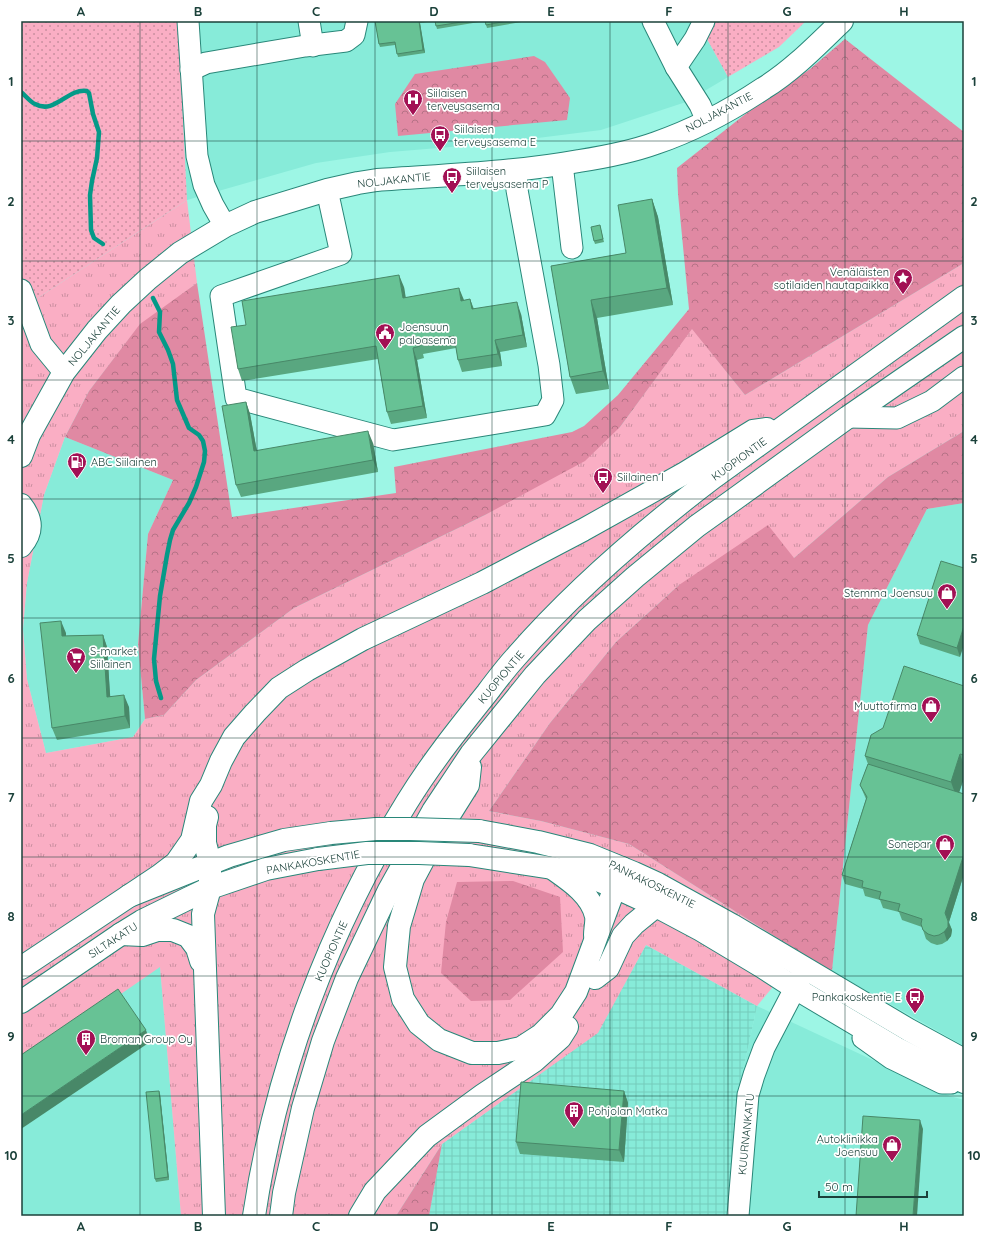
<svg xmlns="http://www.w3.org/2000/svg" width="985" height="1237" viewBox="0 0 985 1237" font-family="Quicksand,sans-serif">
  <defs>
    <pattern id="industrial-grid" width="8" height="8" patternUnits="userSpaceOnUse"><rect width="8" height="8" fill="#87ebd9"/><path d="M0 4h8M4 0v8" fill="none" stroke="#74cbbb"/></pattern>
    <pattern id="grass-tufts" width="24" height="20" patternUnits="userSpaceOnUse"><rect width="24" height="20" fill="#faaec4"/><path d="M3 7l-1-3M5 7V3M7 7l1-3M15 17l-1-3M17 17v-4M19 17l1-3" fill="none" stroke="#ca8fa0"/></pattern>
    <pattern id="forest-crowns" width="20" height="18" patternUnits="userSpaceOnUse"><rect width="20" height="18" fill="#e089a3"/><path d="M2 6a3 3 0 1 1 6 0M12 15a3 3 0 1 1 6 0" fill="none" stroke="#b57286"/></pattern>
    <pattern id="park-dots" width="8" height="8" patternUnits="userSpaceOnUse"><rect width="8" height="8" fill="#faaec4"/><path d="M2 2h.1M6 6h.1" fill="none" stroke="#ca8fa0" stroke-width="1.8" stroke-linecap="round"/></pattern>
  </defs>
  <rect width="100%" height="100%" fill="#9df6e5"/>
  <g fill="#87ebd9">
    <path d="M178,21H697L728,77L686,102L601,130L499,143L390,152L316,163L187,200Z"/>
    <path d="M65,437L173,480L148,534L138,644L145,719L133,737L46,753L27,679L23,629L27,583L44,495Z"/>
    <path d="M964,503V1046L832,971L868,625L927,509Z"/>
    <path d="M160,966L181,1216H21V1063Z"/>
    <path d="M757,1006L950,1096L964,1100V1216H730L740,1084Z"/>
  </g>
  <path fill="url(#industrial-grid)" d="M646,945L757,1006L740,1084L730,1216H429L442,1144L597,1033Z"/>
  <path fill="url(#grass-tufts)" d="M187,200L197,283L136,330L89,391L65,437L44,495L27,583L23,629L27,679L46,753L133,737L145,719L164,715L196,680L294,608L485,515L620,427L692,328L745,395L964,263V431L888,477L794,558L679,585L616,642L550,723L489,811L541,821L629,844L801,953L757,1006L646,945L598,1033L442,1144L396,1216H181L160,967L21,1063V309Z"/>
  <g fill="url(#forest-crowns)">
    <path d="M845,39L964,132V263L745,395L692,329L620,427L585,461L485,515L294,608L196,680L164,715L145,719L138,644L148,534L173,480L65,437L89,391L140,324L197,283L232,517L396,493L394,467L572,432L584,426L618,395L689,309L678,194L677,168L748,112L810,69Z"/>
    <path d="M534,56L545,62L570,98L567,120L398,136L395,104L415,74Z"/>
    <path d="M964,431V503L927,509L868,625L832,971L801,953L629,844L541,821L489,811L550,723L616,642L679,585L768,525L794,558L888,477Z"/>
    <path d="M513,881L560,897L563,952L510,1000L471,1001L441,973L446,922L457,882Z"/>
    <path d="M442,1144L429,1216H396Z"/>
  </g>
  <g fill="url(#park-dots)">
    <path d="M21,21H178L187,200L21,309Z"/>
    <path d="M697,21H806L779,47L728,77Z"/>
  </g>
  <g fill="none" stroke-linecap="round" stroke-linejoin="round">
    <g stroke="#049a88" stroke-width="4.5">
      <path d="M21,92C26,96 30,102 35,104C55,115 67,88 87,91L89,93L93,114L99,132L97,158L92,181L90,195L91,230L94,238L103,244"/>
      <path d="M153,298L160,312L159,332L168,350L173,364L177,400L189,428L199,435L203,441L205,451L204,462L196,487L189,503L173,530L170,540L167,555L160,596L154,659L156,681L161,698"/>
    </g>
    <g stroke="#298779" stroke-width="23">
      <g id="minor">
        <path d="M188,21L197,156L204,185L213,205L225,226"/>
        <path d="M309,21L313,46"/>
        <path d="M653,21L676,67L700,105L707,121"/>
        <path d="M676,67L695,39L704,21"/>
        <path d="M191,70L206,63L305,46L346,41L354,35L357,21"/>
        <path d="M562,164L572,248"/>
        <path d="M327,190L341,254L221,296L236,398L393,440L545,415L553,400L549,365L517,190L516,170"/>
        <path d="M21,290L41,344L64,372"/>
        <path d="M848,417L897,418L932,401L964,377"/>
        <path d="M863,1038L891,1058L942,1083H951"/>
        <path d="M738,1216L748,1095L754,1075L764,1048L803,973"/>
      </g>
    </g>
    <g stroke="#298779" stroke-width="24">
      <g id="major">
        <path d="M21,456L29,435L64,372L97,330L121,304L148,279L180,253L225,226L255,212L327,190L358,183L377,180C445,175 513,173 579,161C605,157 631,152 656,143C694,130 731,110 764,88C793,70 817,45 842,21"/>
        <path d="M21,505C32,519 33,532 21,546"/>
        <path d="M479,831L538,842L590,855L634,873L658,884L732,925L909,1030L964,1060"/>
        <path d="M469,855L552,868L580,873L615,887L656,906L701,930L761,966L795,988L896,1048L964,1082"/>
        <path d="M21,968L129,896L229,856L284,840L331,833"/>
        <path d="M21,1002L121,934L142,921L189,898L210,888L266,869L318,859"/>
      </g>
    </g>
    <g stroke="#298779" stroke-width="24">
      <g id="highway">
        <path d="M470,767L468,785L436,836L413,879L399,926L395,967L403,999L419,1024L439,1040L472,1053H498L521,1048L541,1035L561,1015L576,992L622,868"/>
        <path d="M207,817L205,825V843L210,863V888L203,914L214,1216"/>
        <path d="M552,868C569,880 591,894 596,916C597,921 595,929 595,935"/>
        <path d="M129,896L159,876L176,863L192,840L201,801L211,785L221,761L234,737L255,713L279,688L307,670L363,639L482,583L583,530L685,473L753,431L767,429"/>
        <path d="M121,934L142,935L157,930H173L188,936L197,948L201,961"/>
        <path d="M595,978L608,968L623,936L634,924L656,906"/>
        <path d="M254,1216C276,1069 329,928 407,802C431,763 459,728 487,693C496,681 505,669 515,658C574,590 643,531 714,477L964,297"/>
        <path d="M281,1216L284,1193L303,1108L323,1041L347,978L389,890L433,811L471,754L535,675L587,620L635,577L697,526L732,501L848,417L964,337"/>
        <path d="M360,1216L375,1191L427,1136L483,1095L534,1061L560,1038L567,1027"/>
      </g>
    </g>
    <use href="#minor" stroke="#fff" stroke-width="21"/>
    <use href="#major" stroke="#fff" stroke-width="22"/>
    <use href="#highway" stroke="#fff" stroke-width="22"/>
    <g stroke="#298779" stroke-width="24" stroke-linecap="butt">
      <g id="major-bridge">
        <path d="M331,833L376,829H410L479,831"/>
        <path d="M318,859L367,853H419L469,855"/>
      </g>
    </g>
    <use href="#major-bridge" stroke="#fff" stroke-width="22"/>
  </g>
  <g fill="#59a780">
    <path d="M375,21H435L420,23L425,53L398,57L395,45L380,47L379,44Z"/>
    <path d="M435,21H527L487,28L485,21L437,29Z"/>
    <path d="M652,199L658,217L673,305L597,318L609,389L576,394L570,377L551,266L626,253Z"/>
    <path d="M600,225L604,242L595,244L594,241Z"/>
    <path d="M404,287L405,297L464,300L470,299L474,309L521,314L527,347L500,352L502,366L462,372L458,360L456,348L423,354L424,358L417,360L427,418L391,424L387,412L378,359L242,381L238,369L246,325Z"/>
    <path d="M246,402L250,414L257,451L373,443L378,472L241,497L236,485Z"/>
    <path d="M964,568L960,657L920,644L917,635Z"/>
    <path d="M66,633V636L103,635L107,647L110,696L129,707L130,728L57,740L52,728Z"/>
    <path d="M964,686V778L959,792L964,794V874L949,922L952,930L951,936L947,941L942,944L937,945L931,943L926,939L922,927L902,920L899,912L883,908L880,900L865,896L863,889L845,884L842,875L866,799L860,785L868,764L865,756Z"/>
    <path d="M159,1091L160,1094L169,1180L156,1182L155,1179Z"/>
    <path d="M624,1091L628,1103L624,1162L520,1154L516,1142Z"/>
  </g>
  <g fill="#488868">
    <path d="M419,21L420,23L425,53L423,50Z"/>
    <path d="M652,199L658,217L673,305L667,288Z"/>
    <path d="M399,275L404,287L408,310L403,298Z"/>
    <path d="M459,288L464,300L461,301Z"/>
    <path d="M470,299L474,311L472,309Z"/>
    <path d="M591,300L597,318L609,389L603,371Z"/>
    <path d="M517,302L521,314L527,347L523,335Z"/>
    <path d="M495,340L500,352L502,366L498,354Z"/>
    <path d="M413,348L417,360L427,418L423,406Z"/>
    <path d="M246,402L250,414L259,463L254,451Z"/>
    <path d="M368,431L373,443L378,472L373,460Z"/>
    <path d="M61,621L66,633V648L62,636Z"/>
    <path d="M964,626V645L960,657L957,648Z"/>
    <path d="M103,635L107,647L111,709L107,697Z"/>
    <path d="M124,695L129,707L130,728L125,716Z"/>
    <path d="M960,754L964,765V778L957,799L951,782Z"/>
    <path d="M964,854V874L949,922L945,913Z"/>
    <path d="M948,921L952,930L951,936L947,941L944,932Z"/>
    <path d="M146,1030L150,1042L21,1129V1115Z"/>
    <path d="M159,1091L160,1094L169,1180L168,1177Z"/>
    <path d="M624,1091L628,1103L624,1162L619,1150Z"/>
    <path d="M920,1120L923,1129L917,1216H913Z"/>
  </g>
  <g fill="#67c295" stroke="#488868">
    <path d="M375,21H419L423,50L397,54L395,42L379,44Z"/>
    <path d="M435,21H468L436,26Z"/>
    <path d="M485,21H507L486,25Z"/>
    <path d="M652,199L667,288L591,300L603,371L570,377L551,266L626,253L618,205Z"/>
    <path d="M600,225L603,239L594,241L591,227Z"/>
    <path d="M399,275L403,298L459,288L461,301L470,299L472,309L517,302L523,335L495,340L498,354L458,360L454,336L419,342L420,346L413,348L423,406L387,412L376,346L238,369L231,327L246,325L242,301Z"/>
    <path d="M246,402L254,451L368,431L373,460L236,485L222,406Z"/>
    <path d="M941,561L964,568V626L957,648L917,635Z"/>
    <path d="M61,621L62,636L103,635L107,697L124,695L125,716L52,728L40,623Z"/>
    <path d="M904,666L964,686V755L960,754L951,782L865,756L871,735L883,728Z"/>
    <path d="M868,764L964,794V854L945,913L948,921V927L944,932L939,935L934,936L928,934L923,930L921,924L922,919L898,911L900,904L879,899L881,892L862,887L863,881L842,875L867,797L860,785Z"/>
    <path d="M118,989L146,1030L21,1115V1055Z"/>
    <path d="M521,1082L624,1091L619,1150L516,1142Z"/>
    <path d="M159,1091L168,1177L155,1179L146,1092Z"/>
    <path d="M863,1116L920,1120L913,1216H856Z"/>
  </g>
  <path fill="none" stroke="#1b413a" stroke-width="1" stroke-opacity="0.55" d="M140,21V1216M257,21V1216M375,21V1216M492,21V1216M610,21V1216M728,21V1216M845,21V1216M21,141H964M21,261H964M21,380H964M21,499H964M21,618H964M21,738H964M21,857H964M21,976H964M21,1096H964"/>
  <defs>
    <g id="hospital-pin" transform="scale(1)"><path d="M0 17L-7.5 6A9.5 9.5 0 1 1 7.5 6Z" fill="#a21054" stroke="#fff"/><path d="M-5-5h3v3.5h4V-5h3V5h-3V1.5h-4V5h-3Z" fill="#fff"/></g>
    <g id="bus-pin" transform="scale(1)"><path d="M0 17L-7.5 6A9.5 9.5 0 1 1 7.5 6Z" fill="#a21054" stroke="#fff"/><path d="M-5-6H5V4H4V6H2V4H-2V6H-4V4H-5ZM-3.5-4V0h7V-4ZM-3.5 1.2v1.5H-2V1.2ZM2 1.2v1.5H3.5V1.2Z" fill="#fff"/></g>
    <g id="sight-pin" transform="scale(1)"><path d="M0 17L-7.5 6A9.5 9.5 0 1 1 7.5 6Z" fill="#a21054" stroke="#fff"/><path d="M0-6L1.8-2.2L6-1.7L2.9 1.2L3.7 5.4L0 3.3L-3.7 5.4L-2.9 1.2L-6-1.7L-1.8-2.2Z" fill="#fff"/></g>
    <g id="civic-pin" transform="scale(1)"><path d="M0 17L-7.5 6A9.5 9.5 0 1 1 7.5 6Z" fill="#a21054" stroke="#fff"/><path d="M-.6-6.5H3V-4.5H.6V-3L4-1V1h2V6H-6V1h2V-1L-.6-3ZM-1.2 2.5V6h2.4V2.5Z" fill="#fff"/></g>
    <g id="fuel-pin" transform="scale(1)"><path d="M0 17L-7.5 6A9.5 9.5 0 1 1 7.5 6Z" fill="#a21054" stroke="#fff"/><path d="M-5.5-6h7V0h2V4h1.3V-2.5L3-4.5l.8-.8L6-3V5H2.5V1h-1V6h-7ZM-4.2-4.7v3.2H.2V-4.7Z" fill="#fff"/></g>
    <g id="shop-pin" transform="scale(1)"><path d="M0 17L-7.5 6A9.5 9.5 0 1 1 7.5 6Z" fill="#a21054" stroke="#fff"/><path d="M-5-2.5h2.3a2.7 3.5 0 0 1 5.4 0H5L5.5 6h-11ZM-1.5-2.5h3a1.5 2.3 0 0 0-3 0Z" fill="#fff"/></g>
    <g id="supermarket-pin" transform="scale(1)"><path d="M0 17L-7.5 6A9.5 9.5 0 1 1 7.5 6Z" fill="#a21054" stroke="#fff"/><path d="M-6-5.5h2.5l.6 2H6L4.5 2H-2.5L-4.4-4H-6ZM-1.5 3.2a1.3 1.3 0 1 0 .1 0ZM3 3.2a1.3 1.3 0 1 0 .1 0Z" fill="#fff"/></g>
    <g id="building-pin" transform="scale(1)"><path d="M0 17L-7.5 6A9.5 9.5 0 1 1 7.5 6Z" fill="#a21054" stroke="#fff"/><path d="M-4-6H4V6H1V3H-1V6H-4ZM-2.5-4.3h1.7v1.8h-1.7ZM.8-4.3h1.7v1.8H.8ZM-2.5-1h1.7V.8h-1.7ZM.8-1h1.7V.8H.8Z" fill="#fff"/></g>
  </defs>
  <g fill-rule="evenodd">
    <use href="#hospital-pin" x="413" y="99"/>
    <use href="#bus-pin" x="440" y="135"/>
    <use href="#bus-pin" x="452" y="177"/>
    <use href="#sight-pin" x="903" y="278"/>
    <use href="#civic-pin" x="385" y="333"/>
    <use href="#fuel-pin" x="77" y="462"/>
    <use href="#bus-pin" x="603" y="477"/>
    <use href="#shop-pin" x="947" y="593"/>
    <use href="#supermarket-pin" x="76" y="657"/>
    <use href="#shop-pin" x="931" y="706"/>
    <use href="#shop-pin" x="945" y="844"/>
    <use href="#bus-pin" x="915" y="997"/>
    <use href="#building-pin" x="86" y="1039"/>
    <use href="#building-pin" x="574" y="1111"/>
    <use href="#shop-pin" x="892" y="1145"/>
  </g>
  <g text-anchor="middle" stroke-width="3.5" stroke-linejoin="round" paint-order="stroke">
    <g font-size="11" fill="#1b413a" stroke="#fff" text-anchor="start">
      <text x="427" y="97">Siilaisen<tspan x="427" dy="13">terveysasema</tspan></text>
      <text x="454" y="133">Siilaisen<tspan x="454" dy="13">terveysasema E</tspan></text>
      <text x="466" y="175">Siilaisen<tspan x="466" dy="13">terveysasema P</tspan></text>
      <text x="889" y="276" text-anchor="end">Venäläisten<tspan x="889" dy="13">sotilaiden hautapaikka</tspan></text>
      <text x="399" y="331">Joensuun<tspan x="399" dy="13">paloasema</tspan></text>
      <text x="91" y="466">ABC Siilainen</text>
      <text x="617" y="481">Siilainen I</text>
      <text x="933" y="597" text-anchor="end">Stemma Joensuu</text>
      <text x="90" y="655">S-market<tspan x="90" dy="13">Siilainen</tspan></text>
      <text x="917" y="710" text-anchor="end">Muuttofirma</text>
      <text x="931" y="848" text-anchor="end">Sonepar</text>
      <text x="901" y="1001" text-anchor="end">Pankakoskentie E</text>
      <text x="100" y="1043">Broman Group Oy</text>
      <text x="588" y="1115">Pohjolan Matka</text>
      <text x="878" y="1143" text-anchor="end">Autoklinikka<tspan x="878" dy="13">Joensuu</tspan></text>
    </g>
    <g font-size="11" fill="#1b413a" stroke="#fff">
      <text transform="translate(719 112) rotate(-28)" y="4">NOLJAKANTIE</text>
      <text transform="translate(394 180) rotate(-6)" y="4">NOLJAKANTIE</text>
      <text transform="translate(94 336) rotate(-50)" y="4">NOLJAKANTIE</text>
      <text transform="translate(739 459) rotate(-36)" y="4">KUOPIONTIE</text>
      <text transform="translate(501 677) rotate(-50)" y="4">KUOPIONTIE</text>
      <text transform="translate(313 862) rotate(-10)" y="4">PANKAKOSKENTIE</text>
      <text transform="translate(652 884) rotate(26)" y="4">PANKAKOSKENTIE</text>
      <text transform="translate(113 940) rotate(-33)" y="4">SILTAKATU</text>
      <text transform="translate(331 951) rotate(-66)" y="4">KUOPIONTIE</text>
      <text transform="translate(746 1134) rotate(-84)" y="4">KUURNANKATU</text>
    </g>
  </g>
  <rect width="985" height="1237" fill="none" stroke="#ffffff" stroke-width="44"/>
  <path d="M819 1191v6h108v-6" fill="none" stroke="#1b413a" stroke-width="2"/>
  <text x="825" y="1191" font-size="12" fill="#1b413a" stroke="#ffffff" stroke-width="3" paint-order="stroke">50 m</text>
  <rect x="22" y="22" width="941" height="1193" fill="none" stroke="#1b413a" stroke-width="1.5"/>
  <g font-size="13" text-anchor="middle" font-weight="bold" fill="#1b413a">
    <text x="81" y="16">A</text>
    <text x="198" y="16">B</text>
    <text x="316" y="16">C</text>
    <text x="434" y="16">D</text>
    <text x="551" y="16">E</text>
    <text x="669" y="16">F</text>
    <text x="787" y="16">G</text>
    <text x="904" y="16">H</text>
    <text x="11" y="86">1</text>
    <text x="974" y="86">1</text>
    <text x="11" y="206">2</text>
    <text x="974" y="206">2</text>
    <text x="11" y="325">3</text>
    <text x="974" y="325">3</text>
    <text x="11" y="444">4</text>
    <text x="974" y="444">4</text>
    <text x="11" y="563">5</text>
    <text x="974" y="563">5</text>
    <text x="11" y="683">6</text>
    <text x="974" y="683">6</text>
    <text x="11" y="802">7</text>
    <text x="974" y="802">7</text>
    <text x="11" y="921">8</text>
    <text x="974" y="921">8</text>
    <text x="11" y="1041">9</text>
    <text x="974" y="1041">9</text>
    <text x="11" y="1160">10</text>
    <text x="974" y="1160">10</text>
    <text x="81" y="1231">A</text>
    <text x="198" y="1231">B</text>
    <text x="316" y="1231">C</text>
    <text x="434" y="1231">D</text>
    <text x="551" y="1231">E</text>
    <text x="669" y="1231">F</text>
    <text x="787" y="1231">G</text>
    <text x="904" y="1231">H</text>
  </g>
</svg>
